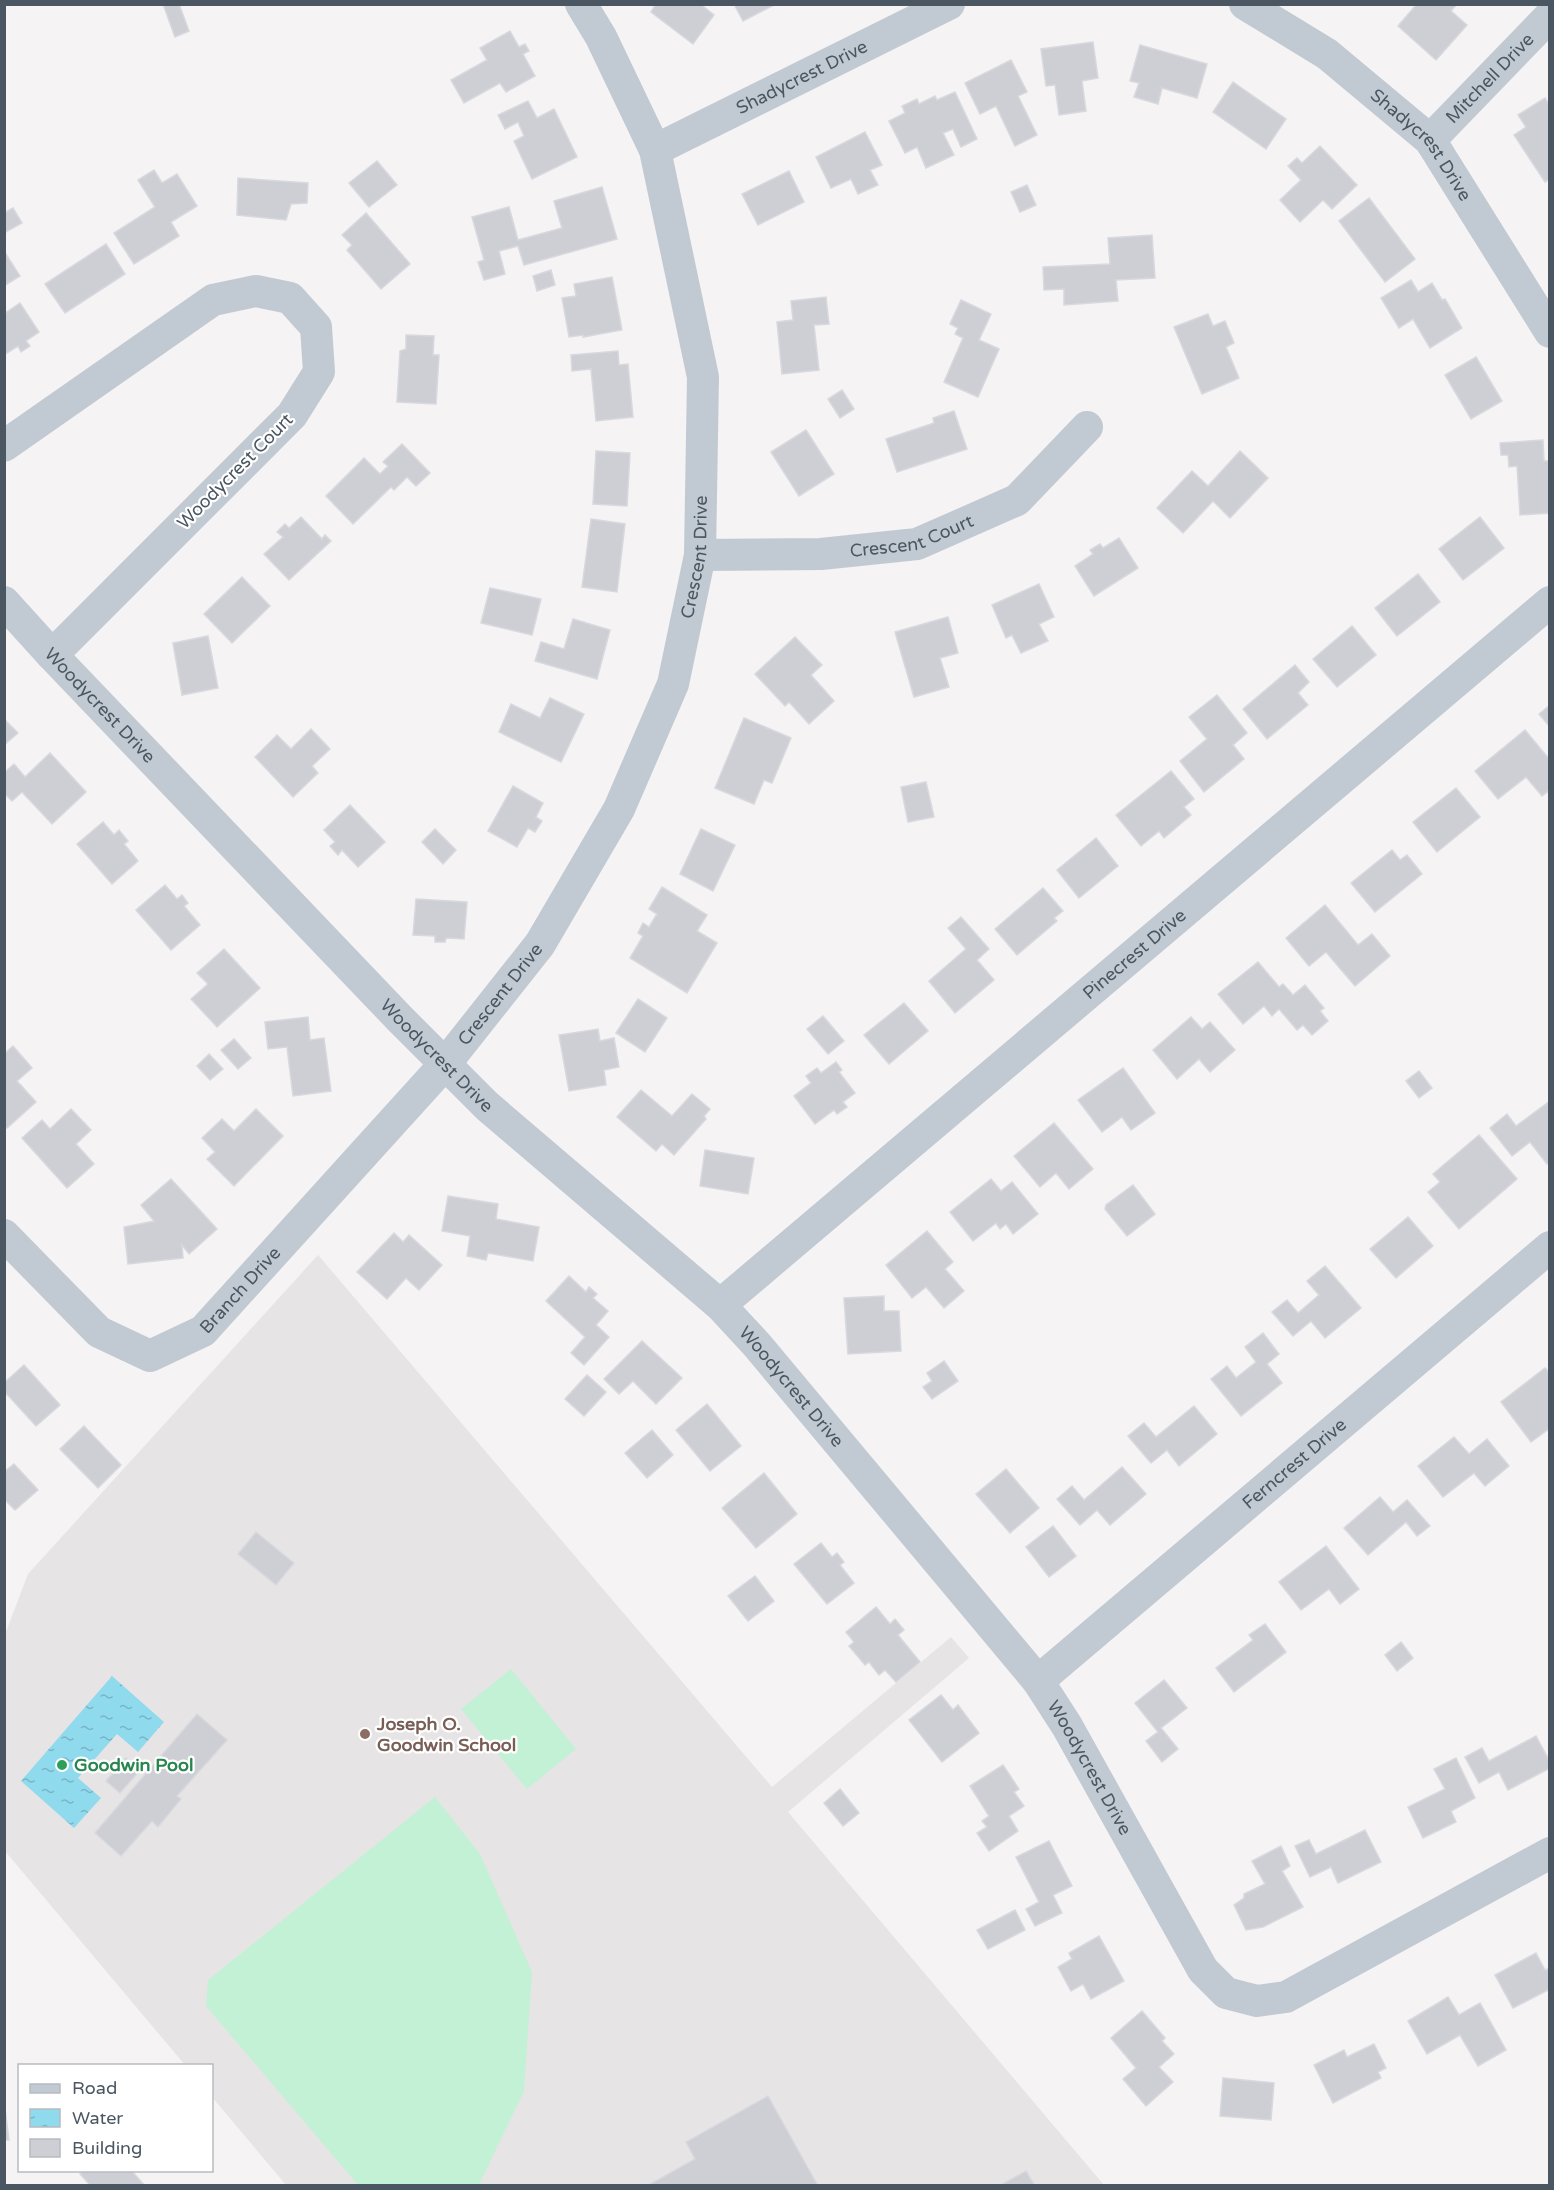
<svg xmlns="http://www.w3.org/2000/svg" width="1554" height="2190" viewBox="0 0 1554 2190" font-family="'Varela Round',sans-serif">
  <defs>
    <pattern id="water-ripples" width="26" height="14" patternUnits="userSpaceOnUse" patternTransform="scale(1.5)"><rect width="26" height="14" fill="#90daee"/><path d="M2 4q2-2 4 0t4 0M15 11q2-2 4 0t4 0" fill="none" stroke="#78b4c4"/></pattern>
  </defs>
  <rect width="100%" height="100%" fill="#f5f3f3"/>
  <path fill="#e6e4e5" d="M318,1255L772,1787L951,1637L969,1658L788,1812L1104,2185H286L212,2097V2066L185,2065L5,1851L4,1637L28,1574Z"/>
  <g fill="#c3f1d5">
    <path d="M511,1669L576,1749L527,1789L461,1709Z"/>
    <path d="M435,1797L480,1854L532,1972L524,2091L479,2185H358L206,2006L208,1980Z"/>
  </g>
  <path fill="url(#water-ripples)" d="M112,1676L164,1722L138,1752L117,1734L78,1778L101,1798L74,1828L21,1781Z"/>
  <g fill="#cdcfd5" stroke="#d7d9de" stroke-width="1.5">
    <path d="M163,4H179L189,31L175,37Z"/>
    <path d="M656,4H700L714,15L693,44L651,12Z"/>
    <path d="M734,4H776L743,21Z"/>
    <path d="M1417,4H1457L1451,11L1467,25L1436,60L1398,26Z"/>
    <path d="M510,31L519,47L525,44L529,51L523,54L535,76L506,92L500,83L464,103L451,80L487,60L480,48Z"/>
    <path d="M1093,42L1098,78L1082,81L1086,111L1059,115L1055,85L1046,86L1041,49Z"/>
    <path d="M1140,45L1207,64L1197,98L1162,88L1158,104L1134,97L1139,83L1130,81Z"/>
    <path d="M1011,60L1027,92L1018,96L1037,135L1015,146L996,106L980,114L965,83Z"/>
    <path d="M1233,82L1286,119L1266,149L1213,112Z"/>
    <path d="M955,92L977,139L961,147L953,129L943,133L954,155L926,168L917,147L905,153L889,121L905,113L902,106L917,99L919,104L935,96L937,100Z"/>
    <path d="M1545,98L1550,106V179L1545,182L1514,135L1526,127L1518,115Z"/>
    <path d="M528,101L537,118L554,109L577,157L532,179L514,141L524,136L518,122L505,129L498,115Z"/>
    <path d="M865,132L882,165L870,170L878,185L858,194L851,179L831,188L816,157Z"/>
    <path d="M1320,146L1357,185L1332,209L1323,200L1300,222L1280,200L1301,180L1288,166L1297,158L1302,163Z"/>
    <path d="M377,161L397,185L369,207L349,183Z"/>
    <path d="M154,170L162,183L177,174L197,206L171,222L179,236L134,264L114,233L155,207L138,180Z"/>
    <path d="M789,171L804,202L758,225L742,194Z"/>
    <path d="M238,178L308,183L307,203L291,204L286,220L237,215Z"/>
    <path d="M1027,185L1036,205L1020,212L1011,192Z"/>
    <path d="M602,187L617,239L524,265L518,246L499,251L505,274L484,280L478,262L484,260L472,217L509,207L518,240L562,228L554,201Z"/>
    <path d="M1369,198L1415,259L1385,282L1339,221Z"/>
    <path d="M13,208L22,223L4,233V213Z"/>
    <path d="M366,213L410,264L381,289L347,250L352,245L342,235Z"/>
    <path d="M1152,235L1155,278L1116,280L1118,301L1064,305V289L1044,290L1043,267L1110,264L1108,238Z"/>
    <path d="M106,244L125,274L65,313L45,284Z"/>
    <path d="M4,251L20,276L4,286Z"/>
    <path d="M551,270L555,285L537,291L533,276Z"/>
    <path d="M612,277L622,330L583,337V335L569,337L562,298L576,296L574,284Z"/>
    <path d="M1411,280L1418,292L1432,283L1442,300L1445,299L1462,328L1430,348L1413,319L1399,328L1381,298Z"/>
    <path d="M826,297L829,324L814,325L819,370L782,374L777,322L793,320L791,301Z"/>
    <path d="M961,300L991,314L979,340L999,349L978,397L944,382L963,338L955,334L958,328L950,324Z"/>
    <path d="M20,303L39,332L26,341L30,346L21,352L18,346L4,355V314Z"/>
    <path d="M1208,314L1213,326L1225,321L1234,343L1226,347L1239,378L1202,394L1174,327Z"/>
    <path d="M406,335L434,336L433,355H439L436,404L397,402L400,351L406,349Z"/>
    <path d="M618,351L619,365L628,364L633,417L596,421L591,369L572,371L571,355Z"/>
    <path d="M1476,357L1502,401L1471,419L1445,375Z"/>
    <path d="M842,390L854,409L840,418L828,399Z"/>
    <path d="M954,411L967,449L897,472L886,439L934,423L933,418Z"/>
    <path d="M806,430L834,474L799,496L771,452Z"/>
    <path d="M1543,440L1544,461H1550V513L1520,515L1517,466L1509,467L1508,455H1501L1500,443Z"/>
    <path d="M402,444L430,473L416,486L407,477L394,490L391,487L353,524L326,496L364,458L380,474L388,466L383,462Z"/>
    <path d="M596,451L630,453L627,506L593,504Z"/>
    <path d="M1240,451L1268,478L1230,518L1213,501L1183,533L1157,508L1192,471L1208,486Z"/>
    <path d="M301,517L322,539L325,535L331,541L289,580L264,554L283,537L277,532L285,524L289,528Z"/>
    <path d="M1480,517L1504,548L1463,580L1439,549Z"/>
    <path d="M591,519L625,524L617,592L582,587Z"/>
    <path d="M1119,538L1138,568L1094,596L1075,566L1093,554L1090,550L1100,544L1103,548Z"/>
    <path d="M1418,574L1440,602L1397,636L1375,608Z"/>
    <path d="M242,577L270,606L232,643L204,614Z"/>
    <path d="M1039,584L1054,617L1039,624L1048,641L1021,653L1012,635L1006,638L992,605Z"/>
    <path d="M490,588L541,599L532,635L481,623Z"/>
    <path d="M948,617L958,653L940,658L949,687L914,697L895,632Z"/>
    <path d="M573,619L610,630L597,679L535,661L541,642L564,649Z"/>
    <path d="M1352,626L1376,655L1337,687L1313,659Z"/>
    <path d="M208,636L218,688L182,695L173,643Z"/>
    <path d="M795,637L822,665L811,675L834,701L809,724L789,702L785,706L755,674Z"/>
    <path d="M1295,665L1309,682L1298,693L1308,705L1267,739L1243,709Z"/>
    <path d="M1217,695L1247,733L1233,745L1244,759L1204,792L1180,761L1207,739L1189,717Z"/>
    <path d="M550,698L584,714L561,762L499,732L511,704L540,718Z"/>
    <path d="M1550,705V727L1539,714Z"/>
    <path d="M744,718L791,738L772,783L764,780L754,804L715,788Z"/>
    <path d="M4,719L18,733L4,745Z"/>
    <path d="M311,729L330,749L312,766L318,773L293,797L255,757L277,735L291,749Z"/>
    <path d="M1525,730L1550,760V790L1542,796L1526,777L1498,799L1475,771Z"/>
    <path d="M50,753L86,792L52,824L22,792L12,801L4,793V773L14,764L25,777Z"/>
    <path d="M1171,771L1194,799L1184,807L1191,815L1164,838L1159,831L1141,846L1116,815Z"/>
    <path d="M926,782L934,817L908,822L901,787Z"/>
    <path d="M513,786L543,803L536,817L542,821L535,832L528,828L517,847L488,831Z"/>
    <path d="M1456,788L1480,817L1437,852L1413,822Z"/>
    <path d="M350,805L385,842L358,867L342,850L338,855L330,846L335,842L324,830Z"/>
    <path d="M103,822L114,835L119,830L128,841L124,844L138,861L112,884L77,844Z"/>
    <path d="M435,829L456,850L443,864L422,842Z"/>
    <path d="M701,829L735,845L713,891L680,874Z"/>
    <path d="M1096,838L1118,866L1079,898L1057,870Z"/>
    <path d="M1392,850L1400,860L1407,855L1422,874L1375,912L1351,883Z"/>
    <path d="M165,885L177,899L182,895L188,903L184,906L200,925L171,950L136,910Z"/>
    <path d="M662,887L707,915L697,931L717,943L687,993L630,958L643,936L638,933L643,923L649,927L657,914L649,909Z"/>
    <path d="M1043,888L1063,911L1054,918L1057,921L1017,955L995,929Z"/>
    <path d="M416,899L467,902L464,939L446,938L445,942H435V936L413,935Z"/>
    <path d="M1325,905L1358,945L1372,934L1390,956L1355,986L1326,952L1309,966L1286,938Z"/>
    <path d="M961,917L989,949L977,960L994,980L955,1013L929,981L966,949L948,928Z"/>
    <path d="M224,949L260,988L217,1027L191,999L208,984L197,973Z"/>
    <path d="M1258,962L1279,987L1283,984L1293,995L1305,985L1324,1008L1320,1011L1328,1021L1312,1035L1303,1025L1297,1030L1279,1009L1272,1016L1264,1006L1243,1024L1218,994Z"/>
    <path d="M638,999L667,1018L645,1052L616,1033Z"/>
    <path d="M904,1003L928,1031L889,1064L864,1035Z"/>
    <path d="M823,1016L844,1041L828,1054L807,1029Z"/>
    <path d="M308,1017L310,1040L324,1038L331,1091L293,1096L287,1047L268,1049L265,1022Z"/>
    <path d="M1191,1017L1202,1029L1210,1022L1235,1050L1210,1072L1199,1059L1177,1079L1153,1050Z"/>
    <path d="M598,1029L600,1041L614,1038L619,1067L604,1070L606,1085L569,1091L559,1035Z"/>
    <path d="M234,1039L251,1058L238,1069L221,1050Z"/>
    <path d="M13,1046L32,1068L17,1081L36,1102L7,1128L4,1126V1054Z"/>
    <path d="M209,1054L223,1069L210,1080L197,1066Z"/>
    <path d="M836,1062L842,1070L839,1072L855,1093L843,1102L847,1107L837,1114L834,1110L815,1124L794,1096L811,1083L806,1076L817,1068L821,1073Z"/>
    <path d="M1123,1068L1155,1113L1131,1130L1122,1117L1102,1132L1078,1100Z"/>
    <path d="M1419,1071L1432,1088L1419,1098L1406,1081Z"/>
    <path d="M641,1090L672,1116L692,1094L710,1109L704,1116L706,1119L674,1155L662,1144L656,1151L617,1117Z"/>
    <path d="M1550,1101V1162L1547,1164L1530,1142L1512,1156L1490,1128L1507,1114L1516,1126Z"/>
    <path d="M71,1109L91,1130L76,1144L94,1164L67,1188L22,1138L42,1120L50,1129Z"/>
    <path d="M256,1109L283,1136L234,1186L207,1159L215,1152L202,1138L222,1119L234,1131Z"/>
    <path d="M1054,1123L1093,1169L1069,1189L1056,1173L1040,1187L1014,1156Z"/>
    <path d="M1479,1135L1517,1179L1459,1229L1428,1192L1440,1182L1433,1174Z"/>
    <path d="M705,1150L754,1158L748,1194L700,1186Z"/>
    <path d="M171,1179L217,1229L189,1254L182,1245L183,1258L128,1264L124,1227L154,1221L141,1205Z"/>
    <path d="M991,1179L1001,1191L1012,1182L1038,1214L1013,1234L1006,1224L1000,1229L996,1223L973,1241L950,1212Z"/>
    <path d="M1133,1185L1155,1214L1127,1236L1105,1209L1106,1205Z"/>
    <path d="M448,1196L498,1204L496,1219L539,1227L533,1261L488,1253L486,1260L467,1256L470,1236L442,1231Z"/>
    <path d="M1408,1217L1433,1246L1396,1278L1370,1249Z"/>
    <path d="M927,1231L953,1262L945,1269L964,1291L944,1308L926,1287L912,1298L886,1265Z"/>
    <path d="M394,1233L403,1242L409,1235L442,1265L419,1290L406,1278L387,1299L357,1272Z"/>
    <path d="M1325,1266L1361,1308L1325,1338L1311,1321L1293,1336L1272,1312L1287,1300L1298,1313L1319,1295L1307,1281Z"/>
    <path d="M569,1276L586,1292L589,1287L597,1294L593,1298L608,1311L596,1325L609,1337L584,1365L571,1353L585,1337L546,1301Z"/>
    <path d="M884,1296V1311H899L901,1351L848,1354L844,1298Z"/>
    <path d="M1263,1333L1279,1354L1267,1364L1282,1383L1241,1416L1211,1379L1227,1366L1236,1378L1256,1362L1245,1347Z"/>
    <path d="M642,1341L682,1378L656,1404L633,1381L619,1394L604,1379Z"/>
    <path d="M944,1361L958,1381L932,1399L923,1387L932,1381L927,1373Z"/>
    <path d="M24,1365L60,1405L36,1426L4,1391V1383Z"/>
    <path d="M1545,1368L1550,1373V1428L1531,1442L1501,1402Z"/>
    <path d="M587,1375L606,1392L584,1416L565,1399Z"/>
    <path d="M707,1404L741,1446L710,1471L676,1430Z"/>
    <path d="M1194,1406L1217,1434L1179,1466L1167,1450L1151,1463L1128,1436L1144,1423L1156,1437Z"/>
    <path d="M84,1426L121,1465L98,1488L60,1449Z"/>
    <path d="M652,1430L673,1455L647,1478L625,1453Z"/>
    <path d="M1454,1437L1469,1454L1487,1439L1509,1466L1485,1486L1474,1473L1443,1497L1418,1466Z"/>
    <path d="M14,1464L38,1490L15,1510L4,1499V1472Z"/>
    <path d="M1122,1467L1146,1494L1110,1525L1097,1510L1080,1525L1057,1499L1072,1486L1084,1500Z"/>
    <path d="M1006,1469L1039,1508L1010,1533L976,1494Z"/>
    <path d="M764,1473L797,1514L756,1548L722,1508Z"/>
    <path d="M1380,1497L1393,1512L1407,1500L1430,1526L1417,1536L1406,1522L1368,1555L1344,1528Z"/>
    <path d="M1053,1526L1076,1556L1049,1577L1026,1547Z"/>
    <path d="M256,1532L294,1563L276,1585L238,1554Z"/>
    <path d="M821,1543L832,1557L837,1553L844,1562L840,1565L854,1583L827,1604L794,1564Z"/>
    <path d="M1326,1546L1359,1589L1340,1604L1329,1589L1301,1610L1279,1582Z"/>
    <path d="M755,1576L774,1601L748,1621L728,1596Z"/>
    <path d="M876,1607L890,1624L895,1619L904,1630L898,1635L920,1662L896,1682L885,1670L879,1675L869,1662L865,1665L849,1646L854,1642L846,1632Z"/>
    <path d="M1265,1624L1286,1652L1234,1692L1216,1668L1253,1640L1249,1635Z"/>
    <path d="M1401,1642L1413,1658L1397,1671L1385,1655Z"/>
    <path d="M1164,1680L1187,1708L1161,1728L1178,1749L1162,1762L1146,1741L1158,1732L1135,1703Z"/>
    <path d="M941,1695L953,1710L958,1705L979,1733L942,1762L909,1720Z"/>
    <path d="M197,1714L227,1740L177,1796L181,1799L158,1827L152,1821L121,1856L95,1833Z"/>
    <path d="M1536,1736L1550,1762V1768L1508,1790L1499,1772L1479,1783L1465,1757L1482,1748L1489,1761Z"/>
    <path d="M126,1758L140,1770L120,1793L106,1781Z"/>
    <path d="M1456,1758L1475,1798L1451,1811L1456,1822L1423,1838L1408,1807L1445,1789L1434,1769Z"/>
    <path d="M1003,1765L1019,1789L1014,1792L1024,1806L1009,1816L1018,1831L989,1851L977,1833L987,1827L982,1821L989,1816L970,1786Z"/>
    <path d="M840,1789L859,1813L843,1826L824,1803Z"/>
    <path d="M1365,1830L1381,1862L1338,1883L1331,1867L1310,1877L1295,1846L1309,1840L1316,1854Z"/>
    <path d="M1049,1841L1072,1886L1053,1895L1062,1913L1035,1926L1026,1909L1039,1902L1016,1857Z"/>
    <path d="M1281,1846L1290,1866L1282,1871L1303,1907L1263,1927L1246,1930L1234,1905L1244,1898V1894L1265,1884L1252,1861Z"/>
    <path d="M1015,1910L1025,1930L988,1949L977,1930Z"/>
    <path d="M1099,1936L1124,1981L1091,1999L1083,1984L1071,1991L1058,1967L1072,1959L1069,1953Z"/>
    <path d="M1536,1953L1545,1970L1550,1968V1989L1513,2008L1495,1975Z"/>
    <path d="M1448,1997L1459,2015L1480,2003L1506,2050L1478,2066L1460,2035L1427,2054L1408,2021Z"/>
    <path d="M1142,2011L1165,2038L1162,2041L1174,2054L1159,2067L1173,2082L1146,2106L1123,2079L1136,2068L1111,2038Z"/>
    <path d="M1374,2044L1386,2068L1378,2072L1381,2078L1333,2103L1314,2065L1344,2050L1347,2057Z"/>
    <path d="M1223,2078L1274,2083L1271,2120L1220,2116Z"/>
    <path d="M768,2096L818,2186H647L695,2159L686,2142Z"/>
    <path d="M4,2101L9,2140H4Z"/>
    <path d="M83,2170H131L145,2186H91L80,2174Z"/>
    <path d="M1026,2171L1035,2186H999Z"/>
  </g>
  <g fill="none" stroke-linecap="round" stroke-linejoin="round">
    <g stroke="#c1cad2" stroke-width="32">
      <path id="s1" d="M1245,4L1327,54L1430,140L1550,332"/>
      <path id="s2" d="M1430,140L1550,16"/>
      <path id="s3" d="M655,150L949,4"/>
      <path d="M4,446L213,300L256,291L290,298L316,327L319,372L292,415L52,655"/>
      <path id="s4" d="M700,555L821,554L917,544L1017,500L1087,427"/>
      <path id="s5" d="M4,602L52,655L401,1020L487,1106L720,1305L757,1345L1038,1681L1067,1726L1203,1970L1226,1993L1257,2001L1286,1997L1550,1853"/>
      <path id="s6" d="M4,1235L99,1332L150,1356L203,1331L445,1064L540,944L619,809L673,684L700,555L703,377L655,150L601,37L581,4"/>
      <path id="s7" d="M720,1305L1550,602"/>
      <path id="s8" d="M1038,1681L1550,1247"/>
    </g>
  </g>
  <circle fill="#8d6e63" stroke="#fff" stroke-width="2" cx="365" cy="1734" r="6"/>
  <circle fill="#2e9e5b" stroke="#fff" stroke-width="2" cx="62" cy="1765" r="6"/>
  <g text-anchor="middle" stroke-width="4.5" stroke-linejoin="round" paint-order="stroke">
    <g font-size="18" fill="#4a5661" stroke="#fff">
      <text dy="6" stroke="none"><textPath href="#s3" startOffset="164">Shadycrest Drive</textPath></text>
      <text dy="6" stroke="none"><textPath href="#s2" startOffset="86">Mitchell Drive</textPath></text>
      <text dy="6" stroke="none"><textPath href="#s1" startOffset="228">Shadycrest Drive</textPath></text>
      <text transform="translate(235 471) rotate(-45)" y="6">Woodycrest Court</text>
      <text dy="6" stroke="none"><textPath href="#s4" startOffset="214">Crescent Court</textPath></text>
      <text dy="6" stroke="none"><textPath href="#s6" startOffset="1186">Crescent Drive</textPath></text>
      <text dy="6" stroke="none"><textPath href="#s5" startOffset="141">Woodycrest Drive</textPath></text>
      <text dy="6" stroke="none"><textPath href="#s7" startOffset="543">Pinecrest Drive</textPath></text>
      <text dy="6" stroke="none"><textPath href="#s6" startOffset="700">Crescent Drive</textPath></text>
      <text dy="6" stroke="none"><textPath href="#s5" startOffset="627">Woodycrest Drive</textPath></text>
      <text dy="6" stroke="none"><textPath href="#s6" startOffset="306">Branch Drive</textPath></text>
      <text dy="6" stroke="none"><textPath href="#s5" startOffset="1113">Woodycrest Drive</textPath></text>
      <text dy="6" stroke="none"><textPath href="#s8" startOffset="336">Ferncrest Drive</textPath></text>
      <text dy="6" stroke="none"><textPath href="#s5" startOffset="1598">Woodycrest Drive</textPath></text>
    </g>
    <g font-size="18" font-weight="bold" fill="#785e54" stroke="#fff" text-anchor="start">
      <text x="377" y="1730">Joseph O.<tspan x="377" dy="21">Goodwin School</tspan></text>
    </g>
    <g font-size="18" font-weight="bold" fill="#27864d" stroke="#fff" text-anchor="start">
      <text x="74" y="1771">Goodwin Pool</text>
    </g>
  </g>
  <rect width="1554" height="2190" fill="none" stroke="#4a5661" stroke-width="12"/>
  <rect x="18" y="2064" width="195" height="108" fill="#ffffff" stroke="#b7bbc0" stroke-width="1.5"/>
  <rect x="30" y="2084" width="30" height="9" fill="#c1cad2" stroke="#b7bbc0" stroke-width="1.5"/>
  <text x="72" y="2094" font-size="18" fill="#4a5661">Road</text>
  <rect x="30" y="2109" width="30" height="18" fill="url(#water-ripples)" stroke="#b7bbc0" stroke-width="1.5"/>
  <text x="72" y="2124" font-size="18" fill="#4a5661">Water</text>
  <rect x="30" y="2139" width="30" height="18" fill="#cdcfd5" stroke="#b7bbc0" stroke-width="1.5"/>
  <text x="72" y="2154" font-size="18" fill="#4a5661">Building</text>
</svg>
